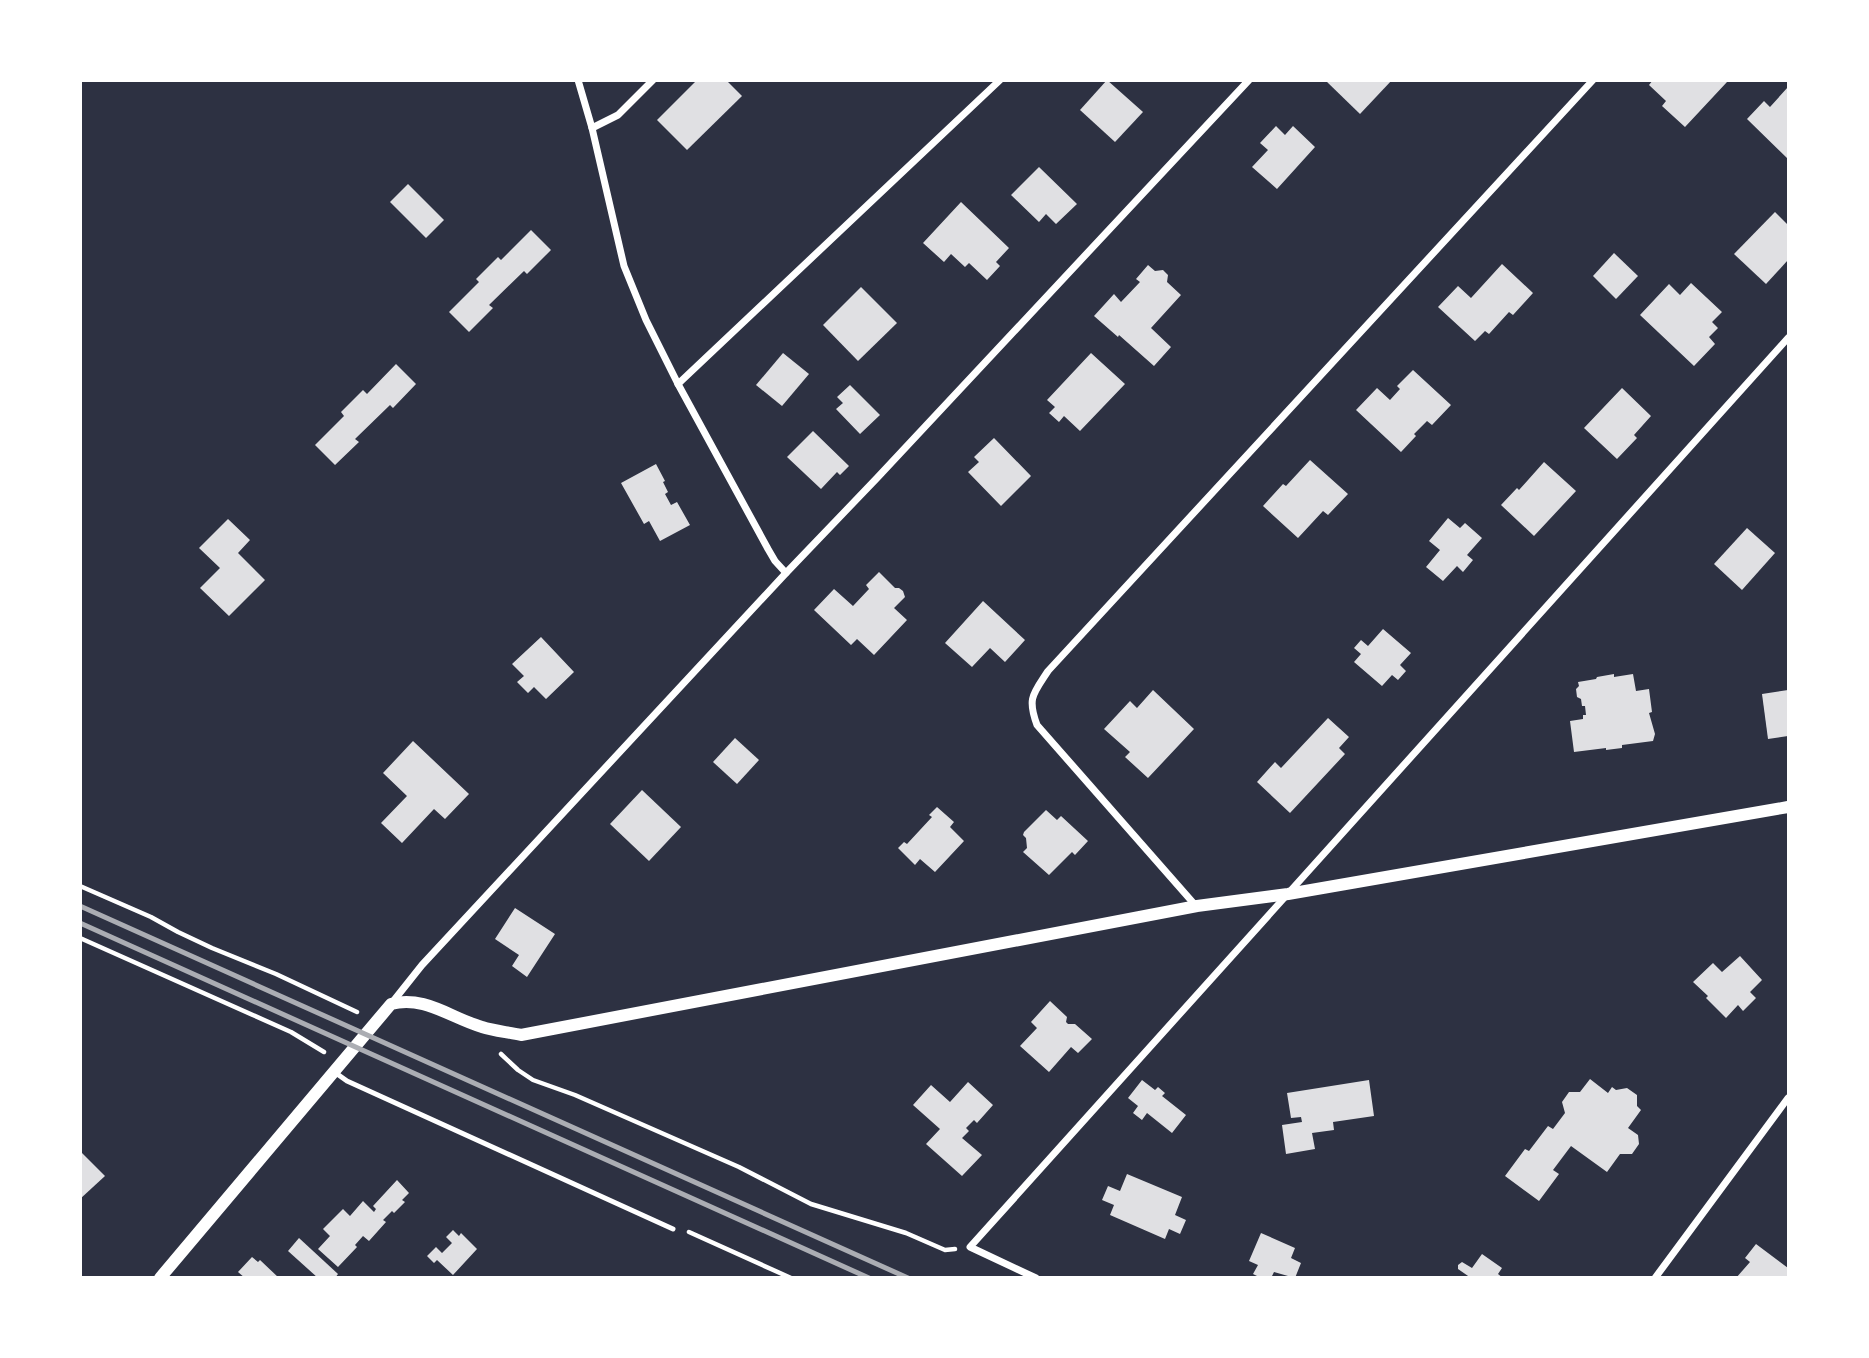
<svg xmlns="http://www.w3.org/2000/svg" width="1869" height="1358" viewBox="0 0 1869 1358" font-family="Inter,sans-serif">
  <rect width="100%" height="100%" fill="#2d3142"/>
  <g fill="#e0e0e3">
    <path d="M697,80H726L742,96L687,150L657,120Z"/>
    <path d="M1107,80L1143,112L1115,142L1080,110Z"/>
    <path d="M1325,80H1392L1360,114Z"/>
    <path d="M1653,80H1726L1727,82L1685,127L1662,106L1666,101L1649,85Z"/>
    <path d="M1788,87V159L1747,119L1764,101L1770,107Z"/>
    <path d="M1276,126L1285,135L1293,126L1315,147L1277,189L1252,167L1268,150L1260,143Z"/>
    <path d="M1039,167L1077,204L1056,224L1046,214L1039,222L1011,195Z"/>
    <path d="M408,184L444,220L426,238L390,202Z"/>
    <path d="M961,202L1009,248L996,262L1000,266L987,280L969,263L965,267L951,254L944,262L923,243Z"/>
    <path d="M1775,212L1788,225V260L1766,284L1734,254Z"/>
    <path d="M531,230L551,250L527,274L524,271L489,305L493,308L469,332L449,312L479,282L476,279L498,257L501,260Z"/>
    <path d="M1614,253L1638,276L1616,299L1593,276Z"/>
    <path d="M1502,264L1533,293L1513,315L1509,312L1489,334L1485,331L1475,341L1438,307L1458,286L1471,298Z"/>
    <path d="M1148,265L1155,271L1163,270L1168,275L1167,282L1181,295L1151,328L1171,347L1154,366L1119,335L1118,337L1094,316L1114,294L1121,302L1140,282L1136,279Z"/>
    <path d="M1691,283L1722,312L1712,322L1718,328L1709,337L1715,344L1694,366L1640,315L1669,284L1680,295Z"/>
    <path d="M861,287L897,323L858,361L823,325Z"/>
    <path d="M783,353L809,374L782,406L756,385Z"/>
    <path d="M1091,353L1125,384L1080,431L1064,416L1059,422L1049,413L1055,407L1047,400Z"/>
    <path d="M396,364L416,384L393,408L390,405L355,439L359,442L335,465L315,445L344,416L341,412L363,390L367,394Z"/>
    <path d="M1413,370L1451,405L1432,425L1427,421L1414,434L1416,436L1401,452L1356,410L1377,388L1390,400L1400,389L1397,386Z"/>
    <path d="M850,385L880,415L860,434L836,409L843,403L837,397Z"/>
    <path d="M1622,388L1651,416L1634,435L1637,438L1617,459L1584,428Z"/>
    <path d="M813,431L849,466L840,475L837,472L821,489L787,457Z"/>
    <path d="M994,438L1031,476L1001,506L968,472L979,462L974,457Z"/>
    <path d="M1310,460L1348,494L1328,515L1323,511L1298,538L1263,506L1283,484L1286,486Z"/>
    <path d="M1544,462L1576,491L1534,536L1501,505L1517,488L1519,490Z"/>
    <path d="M656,464L665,481L663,482L668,492L665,494L671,505L677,502L690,525L660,541L649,521L644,524L621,483Z"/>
    <path d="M1448,518L1460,528L1465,523L1482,538L1467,555L1473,560L1463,572L1457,566L1443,581L1426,567L1440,550L1429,541Z"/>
    <path d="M228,519L250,540L238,553L265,580L229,616L200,588L220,568L199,548Z"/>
    <path d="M1747,528L1775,553L1742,590L1714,564Z"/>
    <path d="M879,572L895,588H899L903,591L905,597L894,608L907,620L874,655L857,639L851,645L814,610L834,589L853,606L869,589L866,585Z"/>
    <path d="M983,601L1025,640L1005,662L990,648L972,667L945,643Z"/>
    <path d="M1383,629L1411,653L1400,665L1406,671L1398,680L1392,675L1382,686L1354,662L1361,654L1354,648L1361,640L1368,646Z"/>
    <path d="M541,637L574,672L546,699L534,687L528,693L517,682L524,676L512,664Z"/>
    <path d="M1614,674V677L1633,674L1636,691L1649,689L1652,712L1649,713L1655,734L1653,741L1622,745V748L1606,750V748L1574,752L1570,721L1583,719V715H1586L1585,706H1582L1581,699L1577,697L1576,689L1579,686L1578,682L1596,679L1597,677Z"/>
    <path d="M1153,690L1194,729L1148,778L1125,757L1130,752L1104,729L1130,701L1137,708Z"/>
    <path d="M1788,690V736L1768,739L1762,694Z"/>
    <path d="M1328,718L1349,737L1339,748L1345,754L1290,813L1257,782L1275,762L1281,768Z"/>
    <path d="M735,738L759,760L737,784L713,762Z"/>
    <path d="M413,741L469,794L445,819L434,809L402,843L381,823L407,796L383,773Z"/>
    <path d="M642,790L681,827L649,861L610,824Z"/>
    <path d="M937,807L954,822L950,827L964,841L935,872L920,859L915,865L898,848L904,842L907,844L932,817L929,815Z"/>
    <path d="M1046,810L1057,820L1061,816L1088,841L1075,855L1072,852L1049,875L1023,852L1027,848L1026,838L1023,835L1024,832Z"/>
    <path d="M515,908L555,934L527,977L512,966L519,955L495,939Z"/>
    <path d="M1740,956L1762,980L1750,992L1756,998L1743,1011L1738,1005L1726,1018L1706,998L1708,996L1693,982L1713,963L1722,972Z"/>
    <path d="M1050,1001L1067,1017L1066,1022L1068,1024H1075L1092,1039L1078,1053L1071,1047L1049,1072L1020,1046L1037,1028L1031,1022Z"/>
    <path d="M1590,1079L1608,1093L1612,1087L1616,1090L1627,1088L1637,1095V1106L1641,1110L1628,1128L1638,1135L1639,1144L1632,1154H1620L1607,1172L1571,1146L1553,1170L1559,1174L1539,1201L1505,1176L1525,1149L1529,1151L1548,1126L1553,1129L1565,1113L1562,1102L1569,1092H1580Z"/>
    <path d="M1142,1080L1155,1090L1158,1087L1165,1093L1162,1096L1186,1115L1172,1133L1147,1113L1142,1120L1133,1113L1138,1106L1128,1098Z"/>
    <path d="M1369,1080L1374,1116L1333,1122L1334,1130L1312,1133L1315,1149L1286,1154L1282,1125L1302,1122L1301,1117L1291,1118L1287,1093Z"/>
    <path d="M968,1082L993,1105L977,1123L974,1120L966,1128L969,1131L962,1138L982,1155L962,1176L926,1144L940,1129L913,1105L931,1085L950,1102Z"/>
    <path d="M80,1151L105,1176L80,1199Z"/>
    <path d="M1127,1174L1182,1197L1175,1215L1186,1220L1180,1234L1169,1229L1165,1239L1110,1215L1114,1205L1102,1200L1108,1186L1120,1191Z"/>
    <path d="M397,1180L409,1193L402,1200L405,1202L394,1213L392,1211L383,1220L386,1222L369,1241L363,1236L355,1245L357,1247L338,1267L318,1249L330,1236L323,1229L343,1209L350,1216L363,1201L374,1212L376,1209L373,1206Z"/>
    <path d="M453,1230L459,1236L461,1233L477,1249L453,1275L437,1260L434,1263L427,1256L436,1247L442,1253L452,1243L446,1237Z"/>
    <path d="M1261,1233L1295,1248L1291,1258L1301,1263L1295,1278L1274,1272L1271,1278H1261L1253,1274L1258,1265L1249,1261Z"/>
    <path d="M299,1238L338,1274L335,1278H318L288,1251Z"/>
    <path d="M1756,1244L1788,1268V1278H1736L1750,1262L1745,1258Z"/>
    <path d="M1482,1254L1502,1268L1498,1274L1503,1278H1471L1458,1269V1265L1462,1262L1472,1268Z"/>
    <path d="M252,1257L258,1262L260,1260L279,1278H245L238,1272Z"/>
  </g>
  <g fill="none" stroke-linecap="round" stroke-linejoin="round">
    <g stroke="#fff" stroke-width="4.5">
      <path d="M80,886L151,917L178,932L212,948L276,974L357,1012"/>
      <path d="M80,938L291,1032L324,1052"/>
      <path d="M501,1054L518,1070L533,1080L575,1095L739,1167L811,1204L906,1233L945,1250L955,1249"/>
      <path d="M689,1232L791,1278"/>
    </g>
    <path stroke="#fff" stroke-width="5" d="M333,1071L347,1081L673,1229"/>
    <g stroke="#fff" stroke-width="7">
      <path d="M578,80L592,128L624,266L646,320L678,384L768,549L775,561L786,573"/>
      <path d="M592,128L618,115L653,80"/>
      <path d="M678,384L1000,80"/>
      <path d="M1196,906L1037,725C1027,698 1033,694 1048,671L1593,80"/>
      <path d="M391,1004L422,965L786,573L877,478L1249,80"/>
      <path d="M1036,1278L970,1247L1788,338"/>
      <path d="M1655,1278L1788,1098"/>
    </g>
    <path stroke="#fff" stroke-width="12" d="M160,1278L391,1004C424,995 451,1018 482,1027C494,1031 508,1032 521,1035L1197,906L1288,894L1788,807"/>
    <g stroke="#abadb3" stroke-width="5">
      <path d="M80,906L908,1278"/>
      <path d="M80,923L869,1278"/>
    </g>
  </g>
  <rect width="1869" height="1358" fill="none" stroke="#ffffff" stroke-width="164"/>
</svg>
